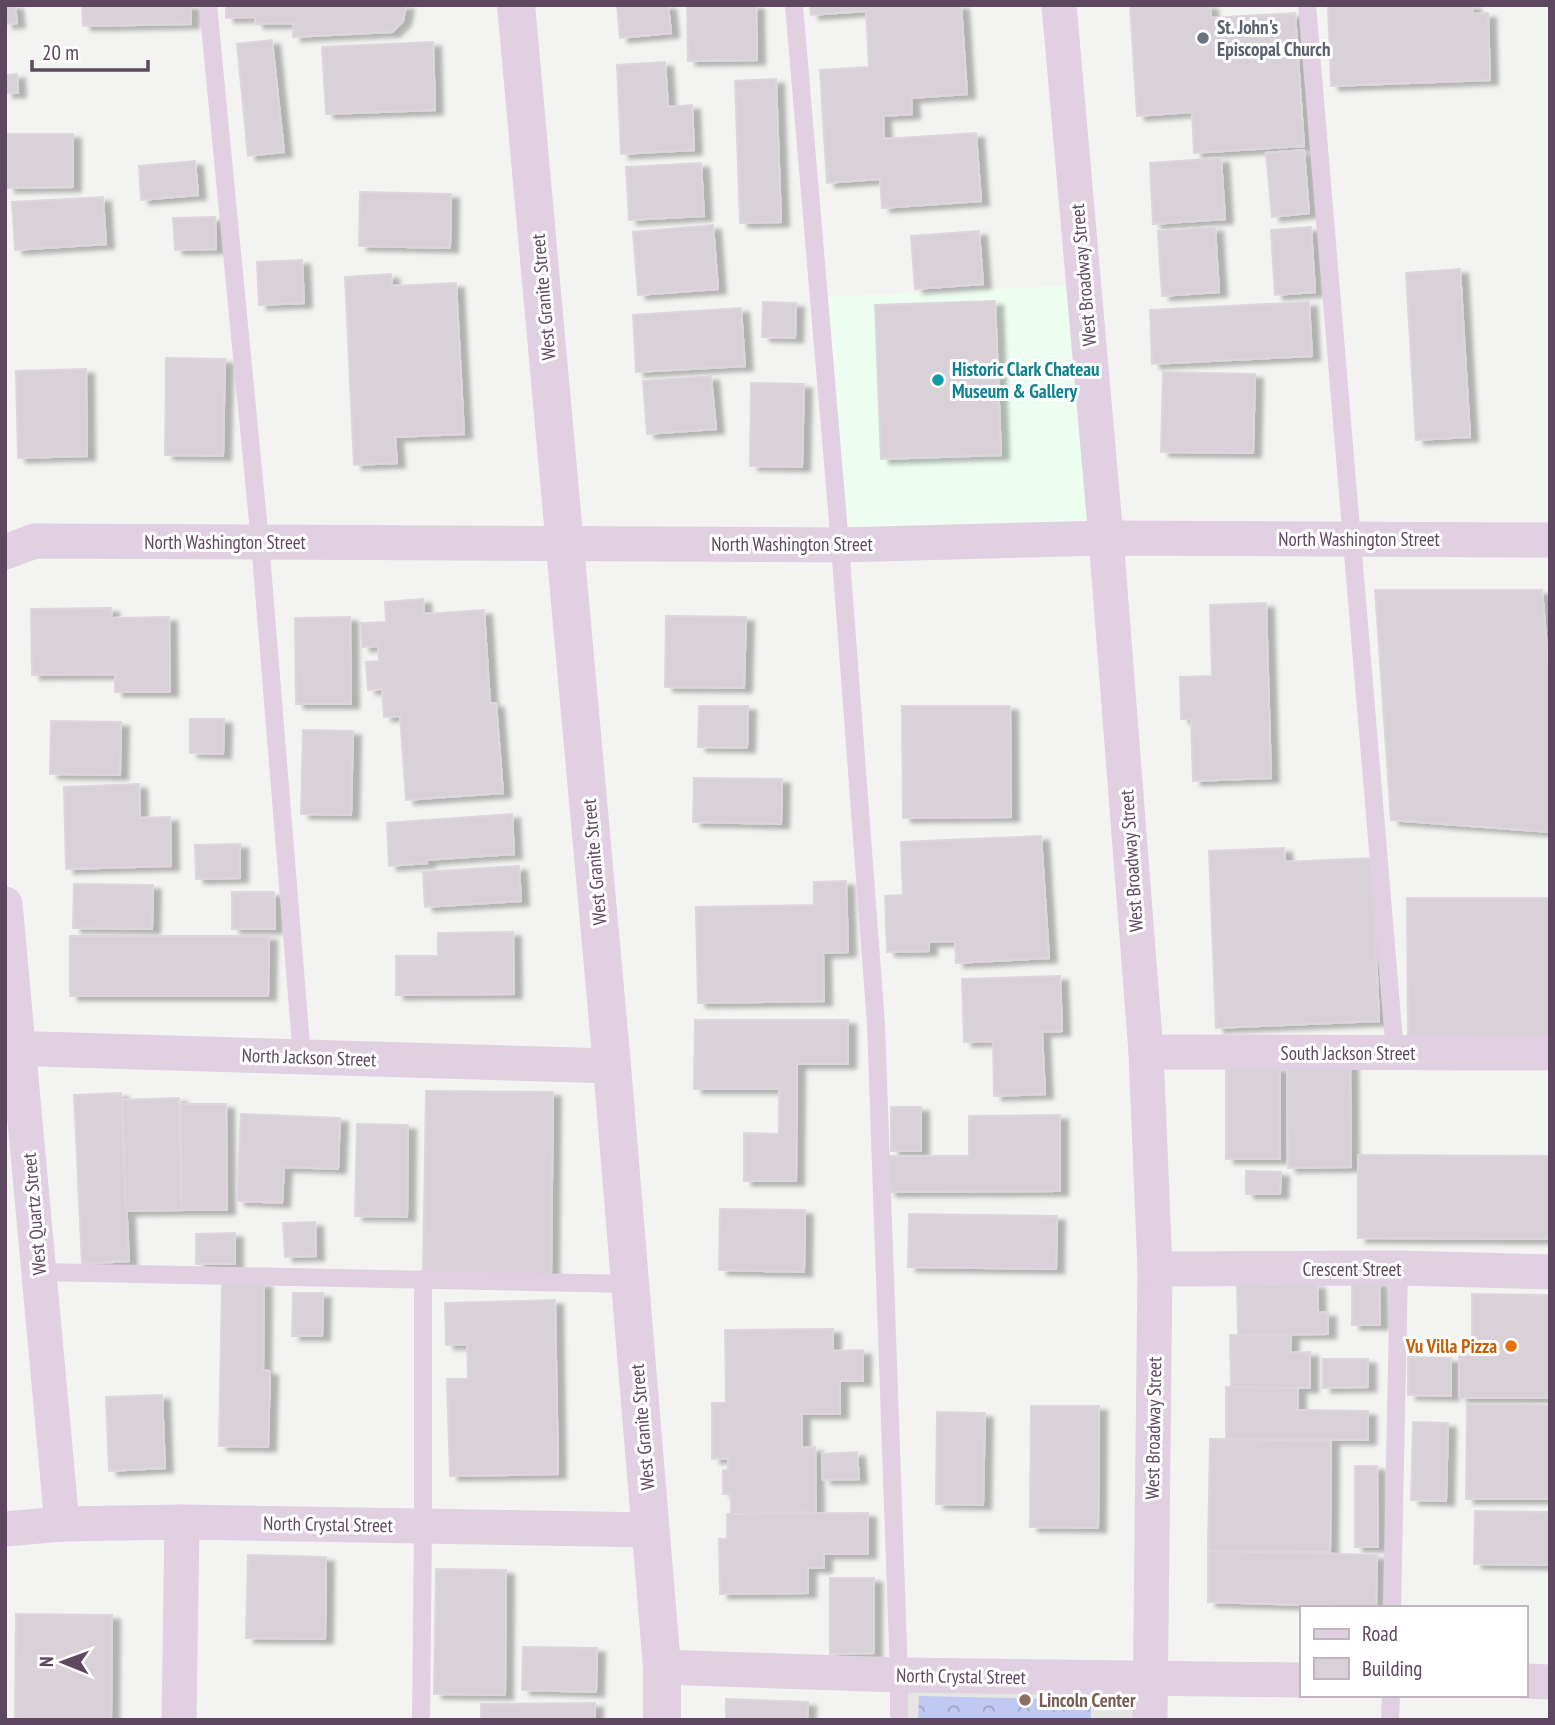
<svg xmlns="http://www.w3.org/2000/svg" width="1555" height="1725" viewBox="0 0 1555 1725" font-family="'PT Sans Narrow',sans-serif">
  <defs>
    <pattern id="park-crowns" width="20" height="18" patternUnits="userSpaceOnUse" patternTransform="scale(1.75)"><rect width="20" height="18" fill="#c0c9f2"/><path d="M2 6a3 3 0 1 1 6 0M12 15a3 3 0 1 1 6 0" fill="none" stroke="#9fa5c7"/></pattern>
    <filter id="shadow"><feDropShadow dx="8" dy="4.5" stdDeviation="2" flood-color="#0004"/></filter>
  </defs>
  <rect width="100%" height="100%" fill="#f3f4f2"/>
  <path fill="#edfdef" d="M1084,285L1106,538L840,545L819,297Z"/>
  <path fill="#e5e5e4" d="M899,1675L1151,1680L1150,1720H899Z"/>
  <path fill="url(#park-crowns)" d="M919,1696L1091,1700V1720H918Z"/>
  <g fill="#d9d1d8" stroke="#ddd6dc" stroke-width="2" filter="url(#shadow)">
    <path d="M5,5H15L17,23L5,24Z"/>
    <path d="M82,5H191V24L83,26Z"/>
    <path d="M226,5H406L403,21L392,32L293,37V23L256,24L255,17L226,18Z"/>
    <path d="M617,5H668L671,33L620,38Z"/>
    <path d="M687,5H756L757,60L688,61Z"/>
    <path d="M810,5H961L967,94L911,98L912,114L883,116L884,139L976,133L981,201L882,208L880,179L827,183L820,70L869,67L866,11L811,15Z"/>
    <path d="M1130,5H1210L1211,18L1295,13L1304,146L1194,153L1192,112L1137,116Z"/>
    <path d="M1328,5H1473V14L1488,13L1490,80L1331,86Z"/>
    <path d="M272,40L284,152L248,156L237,44Z"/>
    <path d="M433,42L435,110L326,114L322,47Z"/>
    <path d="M665,62L668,107L692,105L694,150L621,154L617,65Z"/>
    <path d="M17,74L18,93H5V75Z"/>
    <path d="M776,79L781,222L740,223L735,81Z"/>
    <path d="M7,134H73V187L7,188Z"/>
    <path d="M1304,150L1309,213L1272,217L1266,153Z"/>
    <path d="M1221,158L1225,219L1153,224L1150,163Z"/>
    <path d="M195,161L198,195L141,200L139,166Z"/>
    <path d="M701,163L704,216L629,220L626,167Z"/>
    <path d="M360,192L451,194L450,248L359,246Z"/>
    <path d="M103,197L106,244L15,250L12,202Z"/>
    <path d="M215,217L216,249L175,250L173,218Z"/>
    <path d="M713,225L718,289L638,295L633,232Z"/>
    <path d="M1215,227L1219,292L1162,296L1158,231Z"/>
    <path d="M1311,227L1315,292L1275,295L1271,230Z"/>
    <path d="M979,231L983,284L915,289L911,236Z"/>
    <path d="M302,260L304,303L259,305L257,262Z"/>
    <path d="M1460,269L1470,437L1416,440L1406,273Z"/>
    <path d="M391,274L392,286L456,283L464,434L395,437L397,463L354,465L345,277Z"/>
    <path d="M995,301L1001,455L881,459L875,305Z"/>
    <path d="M763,302L796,303L795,338L762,337Z"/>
    <path d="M1309,302L1312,356L1152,364L1150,310Z"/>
    <path d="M741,308L745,366L636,372L633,315Z"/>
    <path d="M166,358L225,359L223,456L165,455Z"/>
    <path d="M86,369L87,456L18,458L16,371Z"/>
    <path d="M1163,372L1255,374L1253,453L1161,452Z"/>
    <path d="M711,376L716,429L647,434L643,381Z"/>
    <path d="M751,383L804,384L802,467L750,466Z"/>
    <path d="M1375,590H1542L1550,683V832L1391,820Z"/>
    <path d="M423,599L424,614L484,610L490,703H496L503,793L406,800L400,716L384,717L382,689L368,690L366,662L379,661L378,646L362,647L361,623L386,622L385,602Z"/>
    <path d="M1266,603L1271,778L1193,781L1191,719H1181L1180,677L1212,676L1210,605Z"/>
    <path d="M111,608L112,618L169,617L170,692H115V674L32,675L31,609Z"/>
    <path d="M666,616L746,617L744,688L665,687Z"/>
    <path d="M350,617L351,704H296L295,618Z"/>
    <path d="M699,706H748L747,748L698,747Z"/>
    <path d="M902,706H1010L1011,817L903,818Z"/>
    <path d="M190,719H224L223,754L190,753Z"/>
    <path d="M51,721L121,722L120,775L50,774Z"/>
    <path d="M303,730L353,731L351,815L301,814Z"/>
    <path d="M694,778L782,779L781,824L693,822Z"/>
    <path d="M139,784L140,818L170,817L171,866L66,869L64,787Z"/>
    <path d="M512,814L514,854L426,860L427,863L389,866L387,823Z"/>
    <path d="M1041,836L1049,958L956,963L955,941L929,942V951L887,952L885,896L903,895L901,842Z"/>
    <path d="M240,844V878L196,879L195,845Z"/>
    <path d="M1284,848L1285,862L1372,858L1379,1021L1216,1028L1209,851Z"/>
    <path d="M519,866L521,901L425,907L423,872Z"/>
    <path d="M846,881L848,952L823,953L824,1001L698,1003L696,907L814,905V882Z"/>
    <path d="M74,884L153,885L152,929L73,928Z"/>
    <path d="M232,892H274L275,929H232Z"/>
    <path d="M1407,898H1550V1037H1408Z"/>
    <path d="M513,932L514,994L396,995V956H438V933Z"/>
    <path d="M70,936H269L268,996H70Z"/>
    <path d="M1060,976L1062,1031L1042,1032L1045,1094L994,1096L993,1041L964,1042L962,979Z"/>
    <path d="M695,1020H848V1064H797L796,1181H744V1133L779,1134V1089H694Z"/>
    <path d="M1350,1056L1351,1167L1288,1168L1287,1057Z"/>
    <rect x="1226" y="1067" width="54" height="92"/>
    <path d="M426,1091L553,1092L551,1275L423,1273Z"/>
    <path d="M121,1093L129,1261L82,1264L74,1095Z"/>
    <path d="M179,1098L182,1210L126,1211L122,1100Z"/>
    <path d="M180,1104H226L227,1210H182Z"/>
    <rect x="891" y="1107" width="30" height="44"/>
    <path d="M241,1114L340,1118L338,1169L284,1167L282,1203L237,1201Z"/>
    <path d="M1060,1115V1191L888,1192V1156H969V1116Z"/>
    <path d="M357,1124L408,1125L407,1217L355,1216Z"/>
    <path d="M1358,1155L1550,1156V1239L1358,1238Z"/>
    <path d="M1246,1171L1281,1172L1280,1194H1246Z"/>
    <path d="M720,1209L805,1210L804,1272L719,1270Z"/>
    <path d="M909,1214L1057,1216L1056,1269L908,1267Z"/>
    <path d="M315,1222L316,1256L285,1257L283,1223Z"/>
    <path d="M235,1233V1264H196V1234Z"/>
    <path d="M222,1282L264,1283L263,1370L270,1371L268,1447L219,1446Z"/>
    <path d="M1352,1282H1379L1380,1325H1352Z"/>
    <path d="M1317,1284L1318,1313L1328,1312V1334L1238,1335L1237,1285Z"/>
    <path d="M293,1293H323L322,1336H292Z"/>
    <path d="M1472,1294L1550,1295V1398H1459V1346H1472Z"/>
    <path d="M555,1300L558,1474L450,1476L447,1379H468L467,1344L446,1345L445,1303Z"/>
    <path d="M833,1329V1351L863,1350V1381H840V1414H802V1448L815,1447L816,1512L731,1514V1494H723V1470H728V1458L712,1459V1403H726L725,1330Z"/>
    <path d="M1230,1335H1291L1290,1353L1310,1352V1388H1231Z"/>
    <path d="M1408,1357L1451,1358V1396L1408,1395Z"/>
    <path d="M1323,1359H1368V1387L1323,1388Z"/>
    <path d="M1226,1387L1298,1388V1410L1368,1411V1440L1226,1439Z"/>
    <path d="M162,1395L165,1468L109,1471L106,1397Z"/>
    <path d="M1467,1404L1550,1405V1499H1466Z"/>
    <path d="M1031,1406H1099L1098,1528L1030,1527Z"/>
    <path d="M937,1412L985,1413L983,1505L936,1504Z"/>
    <path d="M1413,1422L1448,1423L1446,1501L1411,1500Z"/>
    <path d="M1210,1439L1331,1441L1330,1552L1208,1551Z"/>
    <path d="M857,1452L859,1479L823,1480L822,1454Z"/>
    <path d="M1355,1466H1377L1378,1547H1355Z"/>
    <path d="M1475,1511L1550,1512V1565L1474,1564Z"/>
    <path d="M868,1513V1554H824V1568H808V1593L720,1594L719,1539H727V1514Z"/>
    <path d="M1208,1551L1377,1555L1376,1607L1208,1602Z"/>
    <path d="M248,1555L326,1557L325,1639L246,1638Z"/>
    <path d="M436,1569L506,1570L505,1695L434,1694Z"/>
    <path d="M830,1578H874V1653L830,1654Z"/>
    <path d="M16,1614L112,1615L111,1720H15Z"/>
    <path d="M523,1647L597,1648L596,1692L522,1690Z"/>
    <path d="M726,1699L808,1702L807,1720H726Z"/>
    <path d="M595,1703V1720H481V1704Z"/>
  </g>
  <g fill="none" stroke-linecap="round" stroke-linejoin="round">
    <g stroke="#e0d0e2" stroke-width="18">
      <path d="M208,5L260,542L302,1057"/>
      <path d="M794,5L840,545L876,1024L899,1675V1720"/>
      <path d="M1307,5L1395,1053"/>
      <path d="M40,1272L630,1284"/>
      <path d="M1392,1608L1399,1268"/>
      <path d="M421,1720L423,1526V1279"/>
      <path d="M1390,1720L1391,1695"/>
    </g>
    <g stroke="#e0d0e2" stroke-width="35">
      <path d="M1059,5L1106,538L1146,1052L1155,1269L1150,1720"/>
      <path d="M5,552L35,541L840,545L1106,538L1550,540"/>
      <path d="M5,904L62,1524"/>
      <path d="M5,1048L612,1066"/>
      <path d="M1146,1052L1550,1053"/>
      <path d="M1155,1269L1399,1268L1550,1272"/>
      <path d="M5,1529L62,1524L182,1522L650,1530"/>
      <path d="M662,1667L899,1675L1301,1680"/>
      <path d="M1525,1681L1550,1682"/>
      <path d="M179,1720L182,1522"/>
    </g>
    <path stroke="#e0d0e2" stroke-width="38" d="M516,5L612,1066L662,1667V1720"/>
  </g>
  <circle fill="#6b7280" stroke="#fff" stroke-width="2.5" cx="1203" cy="38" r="7"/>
  <circle fill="#0f9aa8" stroke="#fff" stroke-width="2.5" cx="938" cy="380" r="7"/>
  <circle fill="#e8710a" stroke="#fff" stroke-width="2.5" cx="1511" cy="1346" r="7"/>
  <circle fill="#8d6e63" stroke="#fff" stroke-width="2.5" cx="1025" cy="1700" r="7"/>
  <g text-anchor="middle" stroke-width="6" stroke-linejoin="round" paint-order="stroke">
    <g font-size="19" font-weight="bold" fill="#5b616d" stroke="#fff" text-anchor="start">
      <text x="1217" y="34">St. John's<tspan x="1217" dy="22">Episcopal Church</tspan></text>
    </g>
    <g font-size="19" fill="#5e4860" stroke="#fff">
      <text transform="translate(1083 275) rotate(-95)" y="7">West Broadway Street</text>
      <text transform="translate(543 297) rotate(-95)" y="7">West Granite Street</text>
      <text x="1359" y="546">North Washington Street</text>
      <text x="225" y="549">North Washington Street</text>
      <text x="792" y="551">North Washington Street</text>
      <text transform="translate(1131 861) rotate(-94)" y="7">West Broadway Street</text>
      <text transform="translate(594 862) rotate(-95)" y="7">West Granite Street</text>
      <text x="1348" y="1060">South Jackson Street</text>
      <text transform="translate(309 1057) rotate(2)" y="7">North Jackson Street</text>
      <text transform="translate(34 1214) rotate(-95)" y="7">West Quartz Street</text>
      <text x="1352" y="1276">Crescent Street</text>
      <text transform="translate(642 1427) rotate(-95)" y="7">West Granite Street</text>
      <text transform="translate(1153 1428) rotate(-89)" y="7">West Broadway Street</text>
      <text transform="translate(328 1524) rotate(1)" y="7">North Crystal Street</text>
      <text transform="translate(961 1676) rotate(1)" y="7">North Crystal Street</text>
    </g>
    <g font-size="19" font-weight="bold" fill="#0d838f" stroke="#fff" text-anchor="start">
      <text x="952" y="376">Historic Clark Chateau<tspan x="952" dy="22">Museum &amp; Gallery</tspan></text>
    </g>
    <g font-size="19" font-weight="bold" fill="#c56008" stroke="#fff" text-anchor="end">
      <text x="1497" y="1353">Vu Villa Pizza</text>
    </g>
    <g font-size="19" font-weight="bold" fill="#785e54" stroke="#fff" text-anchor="start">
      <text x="1039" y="1707">Lincoln Center</text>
    </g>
  </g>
  <rect width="1555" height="1725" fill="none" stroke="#5e4860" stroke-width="14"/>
  <rect x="1300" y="1606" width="228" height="91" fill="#ffffff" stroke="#bfb6bf" stroke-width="2"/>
  <rect x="1314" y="1629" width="35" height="10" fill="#e0d0e2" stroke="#bfb6bf" stroke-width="2"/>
  <text x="1362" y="1641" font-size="21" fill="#5e4860">Road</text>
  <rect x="1314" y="1658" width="35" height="21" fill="#d9d1d8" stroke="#bfb6bf" stroke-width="2"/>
  <text x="1362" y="1676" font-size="21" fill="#5e4860">Building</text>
  <g transform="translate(63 1662) rotate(271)" stroke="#ffffff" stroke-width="5" paint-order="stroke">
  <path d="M0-5L12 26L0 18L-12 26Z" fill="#5e4860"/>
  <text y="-10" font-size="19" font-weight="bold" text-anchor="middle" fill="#5e4860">N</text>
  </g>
  <path d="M32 60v10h116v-10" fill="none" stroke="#5e4860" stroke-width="3.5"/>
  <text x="42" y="60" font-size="21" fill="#5e4860" stroke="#ffffff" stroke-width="5" paint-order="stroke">20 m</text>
</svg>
